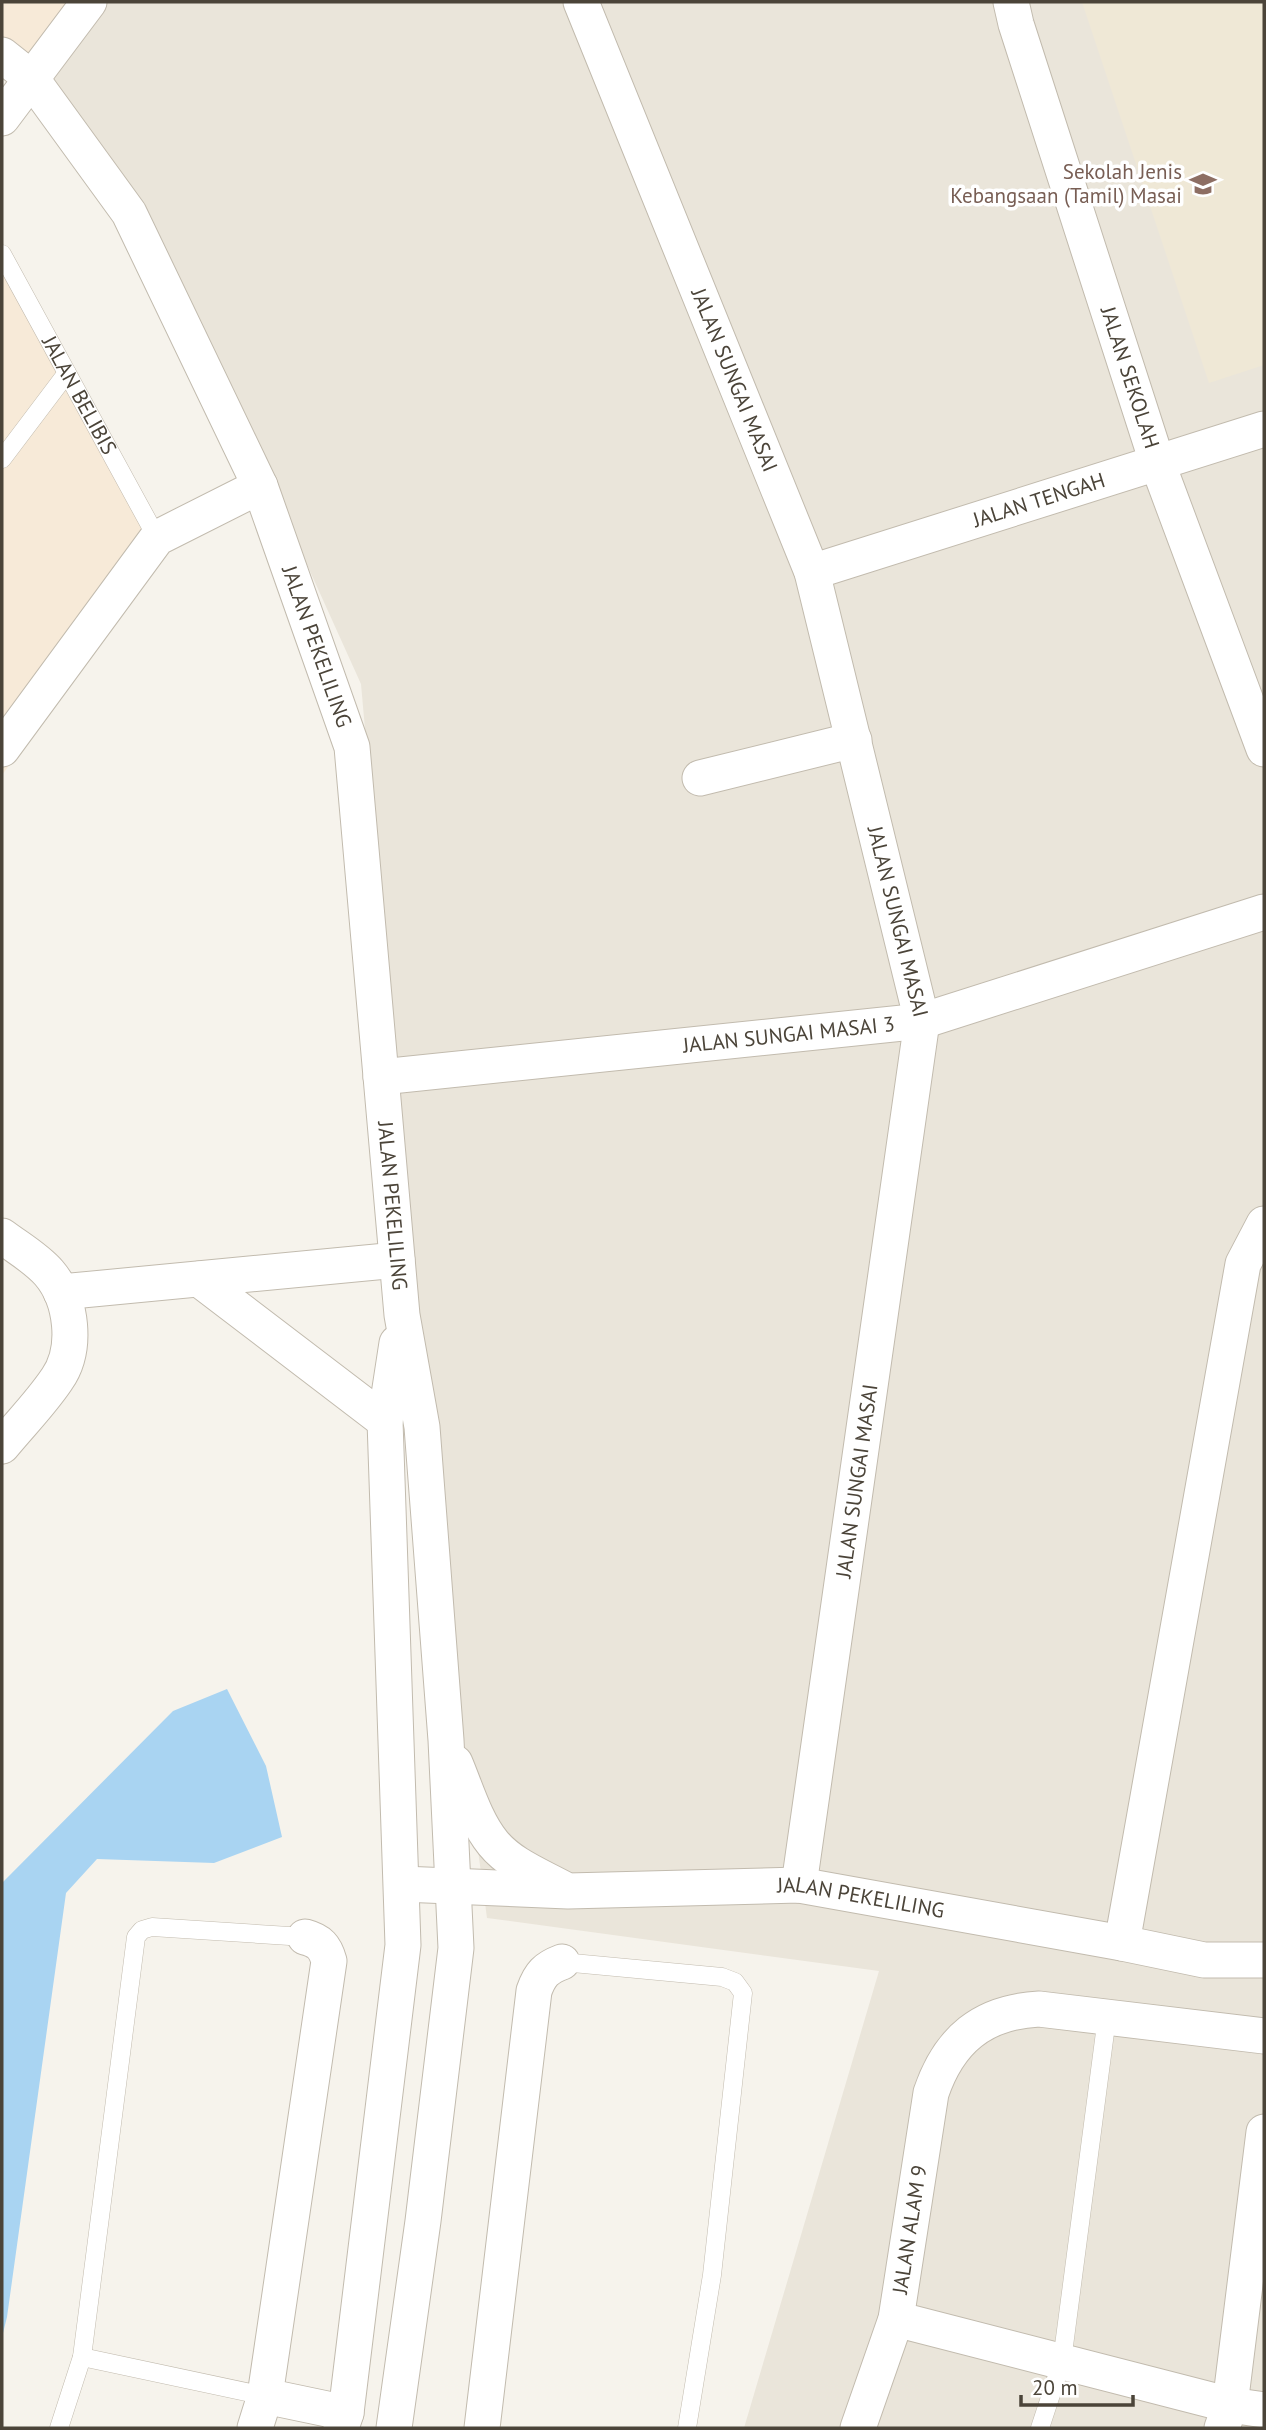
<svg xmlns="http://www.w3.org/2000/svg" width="1266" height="2430" viewBox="0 0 1266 2430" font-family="'PT Sans',sans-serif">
  <rect width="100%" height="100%" fill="#f6f3ec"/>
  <path fill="#eae5da" d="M2,2H1264V2428H744L879,1971L487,1918L437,1542L361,684L144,204L2,76Z"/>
  <g fill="#f7ead8">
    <path d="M2,2H108L51,78L2,35Z"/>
    <path d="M2,272L161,558L2,775Z"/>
  </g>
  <path fill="#efe8d6" d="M1082,2H1264V365L1209,383Z"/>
  <path fill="#a9d4f2" d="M227,1689L266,1766L282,1837L214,1863L97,1859L66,1893L7,2317L2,2337V1883L173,1711Z"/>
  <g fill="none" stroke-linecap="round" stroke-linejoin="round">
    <g stroke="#c2bbae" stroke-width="19">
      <g id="service">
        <path id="s1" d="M2,254L157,538"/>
        <path d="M2,459L67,373"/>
        <path d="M562,1962L722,1977L735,1982L743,1993L712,2275L687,2428"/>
        <path d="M82,2357L265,2396"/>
        <path d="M59,2428L82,2357L136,1937L142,1930L152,1927L305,1937"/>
        <path d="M1040,2428L1062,2361L1107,2017"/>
      </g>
    </g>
    <g stroke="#c2bbae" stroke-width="37">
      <g id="minor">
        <path id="s2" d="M581,2L812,572L922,1021L799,1885"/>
        <path id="s3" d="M1011,2L1016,24L1157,462L1264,749"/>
        <path id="s4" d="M2,55L31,78L129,213L260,486L352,747L402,1315L422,1427L446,1740L456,1948L423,2221L394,2428"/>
        <path d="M2,118L89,2"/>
        <path id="s5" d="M812,572L1264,429"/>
        <path d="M2,749L157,538L260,486"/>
        <path d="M700,778L854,740"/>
        <path id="s6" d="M381,1077L922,1021L1264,912"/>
        <path d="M2,1236C18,1248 36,1258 49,1273C72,1300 78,1349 57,1379C41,1403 20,1424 2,1446"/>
        <path d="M199,1279L385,1421"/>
        <path d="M61,1292L397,1260"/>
        <path d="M455,1763C466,1789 475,1821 493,1843C510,1864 538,1875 562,1888"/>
        <path id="s7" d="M402,1884L568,1891L799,1885L1122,1943L1204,1960H1264"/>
        <path d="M1122,1943L1243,1264L1264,1224"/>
        <path d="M896,2319L1230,2405L1264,2410"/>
        <path d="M265,2396L346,2413"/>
        <path d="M255,2428L265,2396L329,1961C325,1947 320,1941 305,1937"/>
        <path d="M341,2428L346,2413L403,1945L385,1421L397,1343"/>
        <path d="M482,2428L534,1991C540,1974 546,1968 562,1962"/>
        <path id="s8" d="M858,2428L896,2319L931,2093C949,2040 982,2012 1039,2009L1264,2036"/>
        <path d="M1222,2428L1230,2405L1264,2132"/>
      </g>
    </g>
    <use href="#service" stroke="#fff" stroke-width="18"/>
    <use href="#minor" stroke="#fff" stroke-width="35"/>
  </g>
  <defs>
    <g id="school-bare" transform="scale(2.1)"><path d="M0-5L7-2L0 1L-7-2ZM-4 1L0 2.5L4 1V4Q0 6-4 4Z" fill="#8d6e63" stroke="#fff" stroke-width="2.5" paint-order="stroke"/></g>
  </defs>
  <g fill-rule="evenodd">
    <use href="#school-bare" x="1203" y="184"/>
  </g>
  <g text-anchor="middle" stroke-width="7" stroke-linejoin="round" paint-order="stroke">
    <g font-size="21" fill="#785e54" stroke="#fff" text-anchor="end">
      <text x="1182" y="179">Sekolah Jenis<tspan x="1182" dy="24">Kebangsaan (Tamil) Masai</tspan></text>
    </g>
    <g font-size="21" fill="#4b4439" stroke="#fff">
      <text dy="7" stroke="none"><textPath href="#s3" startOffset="394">JALAN SEKOLAH</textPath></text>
      <text dy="7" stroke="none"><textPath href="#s2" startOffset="408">JALAN SUNGAI MASAI</textPath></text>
      <text dy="7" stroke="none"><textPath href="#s1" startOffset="161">JALAN BELIBIS</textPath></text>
      <text dy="7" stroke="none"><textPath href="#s5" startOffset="238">JALAN TENGAH</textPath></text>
      <text dy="7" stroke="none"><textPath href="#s4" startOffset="677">JALAN PEKELILING</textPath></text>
      <text dy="7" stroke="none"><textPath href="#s2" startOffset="975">JALAN SUNGAI MASAI</textPath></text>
      <text dy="7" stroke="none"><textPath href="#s6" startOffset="410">JALAN SUNGAI MASAI 3</textPath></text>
      <text dy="7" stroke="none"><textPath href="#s4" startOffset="1244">JALAN PEKELILING</textPath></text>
      <text transform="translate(857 1481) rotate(-82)" y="7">JALAN SUNGAI MASAI</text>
      <text dy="7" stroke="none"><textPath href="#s7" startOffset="460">JALAN PEKELILING</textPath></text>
      <text dy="7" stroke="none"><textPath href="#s8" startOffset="206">JALAN ALAM 9</textPath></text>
    </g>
  </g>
  <rect width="1266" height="2430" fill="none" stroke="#4b4439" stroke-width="7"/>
  <path d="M1021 2395v10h112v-10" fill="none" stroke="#4b4439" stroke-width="3.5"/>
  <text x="1032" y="2395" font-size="21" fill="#4b4439" stroke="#ffffff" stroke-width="5" paint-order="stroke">20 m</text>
</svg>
